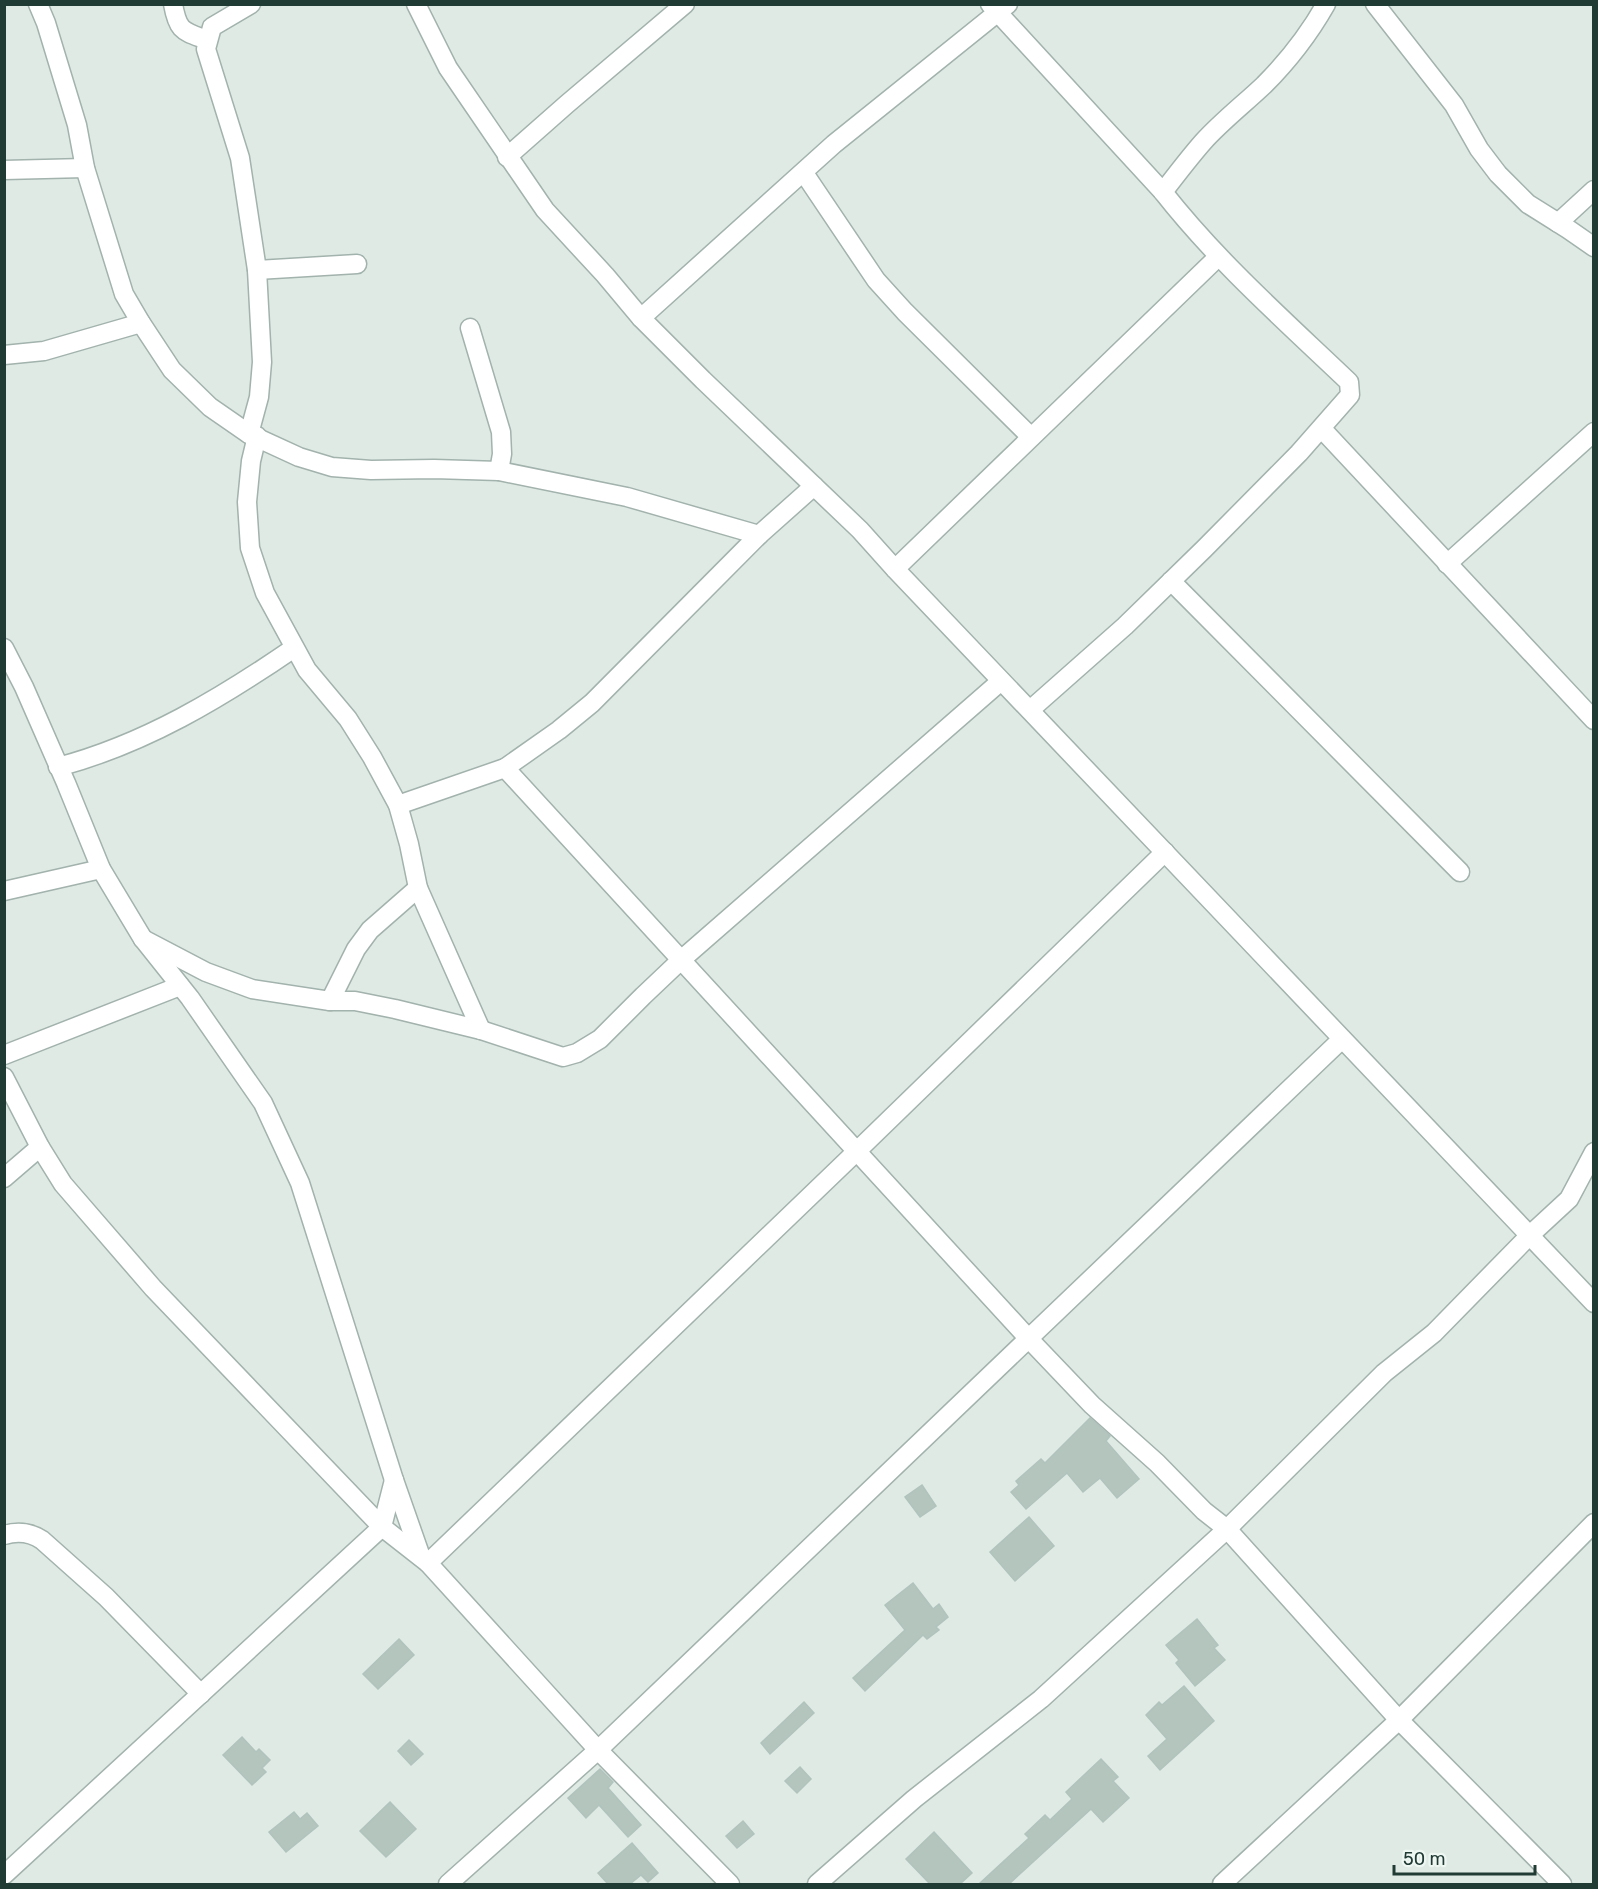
<svg xmlns="http://www.w3.org/2000/svg" width="1598" height="1889" viewBox="0 0 1598 1889" font-family="Rubik,sans-serif">
  <rect width="100%" height="100%" fill="#dfeae5"/>
  <g fill="#b4c5be" stroke="#b1c3bd" stroke-width="1.5">
    <path d="M1090,1418L1110,1436L1106,1441L1139,1479L1117,1498L1100,1478L1083,1492L1067,1473L1026,1509L1011,1492L1019,1485L1016,1481L1041,1459L1045,1463Z"/>
    <path d="M922,1485L936,1506L920,1517L905,1497Z"/>
    <path d="M1029,1517L1054,1546L1015,1581L990,1552Z"/>
    <path d="M913,1583L933,1609L939,1604L948,1617L936,1627L939,1630L927,1639L923,1635L865,1691L853,1678L905,1630L885,1605Z"/>
    <path d="M1197,1619L1218,1645L1214,1648L1225,1660L1195,1686L1176,1663L1179,1660L1166,1645Z"/>
    <path d="M399,1639L414,1655L378,1689L363,1674Z"/>
    <path d="M1184,1686L1214,1721L1160,1770L1148,1756L1167,1739L1146,1715L1159,1702L1162,1705Z"/>
    <path d="M804,1702L814,1713L770,1754L761,1743Z"/>
    <path d="M242,1737L256,1752L259,1749L270,1760L262,1768L266,1772L252,1785L223,1755Z"/>
    <path d="M409,1740L423,1754L411,1765L398,1751Z"/>
    <path d="M1101,1759L1118,1777L1113,1781L1129,1798L1103,1822L1091,1809L1009,1884H979L1029,1838L1025,1834L1045,1815L1050,1820L1072,1799L1066,1792Z"/>
    <path d="M800,1767L811,1779L797,1793L785,1781Z"/>
    <path d="M600,1769L613,1782L608,1788L641,1825L628,1837L599,1805L586,1818L568,1798Z"/>
    <path d="M390,1802L416,1829L386,1857L360,1831Z"/>
    <path d="M294,1812L300,1819L307,1813L318,1826L286,1852L269,1832Z"/>
    <path d="M743,1821L754,1834L737,1848L726,1836Z"/>
    <path d="M934,1832L972,1873L960,1884H930L906,1859Z"/>
    <path d="M632,1843L658,1873L648,1882L641,1875L630,1884H608L598,1873Z"/>
  </g>
  <g fill="none" stroke-linecap="round" stroke-linejoin="round">
    <g stroke="#a2b2ac" stroke-width="21">
      <g id="minor">
        <path d="M38,4L46,23L77,125L85,168L124,294L141,323L172,370L210,407L249,434L299,457L332,467L371,470L434,469L499,471L627,497L759,535"/>
        <path d="M173,4C178,32 183,31 207,40"/>
        <path d="M416,4L448,68L545,210L605,275L641,318L703,380L860,530L895,569L1594,1303"/>
        <path d="M990,4L1163,192C1218,262 1285,321 1349,382L1350,395L1299,453L1204,549L1125,626L1030,710"/>
        <path d="M1375,4L1454,105L1479,149L1498,174L1528,204L1568,229L1594,247"/>
        <path d="M507,157L567,104L685,4"/>
        <path d="M4,170L85,168"/>
        <path d="M804,173L876,280L905,312L1031,437"/>
        <path d="M1163,192C1176,175 1189,158 1203,142C1222,121 1244,104 1264,85C1288,61 1309,34 1326,4"/>
        <path d="M1558,223L1594,190"/>
        <path d="M257,270L357,264"/>
        <path d="M641,318L834,144L1008,4"/>
        <path d="M470,328L501,432L502,454L499,471"/>
        <path d="M4,355L44,351L141,323"/>
        <path d="M1322,429L1594,720"/>
        <path d="M249,434L259,397L262,362L257,270L240,158L206,49L212,27L251,4"/>
        <path d="M257,436L251,461L247,502L250,548L265,593L307,670L348,719L372,757L398,805L409,844L418,888L481,1030"/>
        <path d="M1447,564L1594,432"/>
        <path d="M895,569L1218,257"/>
        <path d="M1171,581L1460,872"/>
        <path d="M4,648L24,687L66,783L101,869L143,939L190,998L263,1103L300,1183L394,1480L421,1557"/>
        <path d="M58,767C145,744 221,698 294,648"/>
        <path d="M505,768L1029,1339L1092,1405L1157,1463L1204,1511L1227,1529L1399,1720L1562,1884"/>
        <path d="M398,805L505,768L559,730L592,703L759,535L814,486"/>
        <path d="M4,891L101,869"/>
        <path d="M143,939L206,972L252,989L330,1001H355L395,1009L481,1030L563,1057L577,1053L600,1039L643,996L681,960L1001,681"/>
        <path d="M330,1001L356,949L370,930L418,888"/>
        <path d="M4,1055L180,986"/>
        <path d="M4,1077L40,1147L63,1184L153,1288L382,1527L428,1563L598,1750L730,1884"/>
        <path d="M4,1178L40,1147"/>
        <path d="M4,1535C18,1531 30,1532 42,1540L106,1597L201,1694"/>
        <path d="M428,1563L857,1151L1165,852"/>
        <path d="M4,1875L382,1527L394,1480"/>
        <path d="M448,1884L598,1750L1342,1039"/>
        <path d="M817,1884L914,1799L1041,1699L1227,1529L1384,1373L1434,1333L1529,1236L1569,1199L1594,1152"/>
        <path d="M1222,1884L1399,1720L1594,1523"/>
      </g>
    </g>
    <use href="#minor" stroke="#fff" stroke-width="18"/>
  </g>
  <rect width="1598" height="1889" fill="none" stroke="#203a34" stroke-width="12"/>
  <path d="M1394 1865v9h141v-9" fill="none" stroke="#203a34" stroke-width="3"/>
  <text x="1403" y="1865" font-size="18" fill="#203a34" stroke="#eff7f3" stroke-width="4.5" paint-order="stroke">50 m</text>
</svg>
